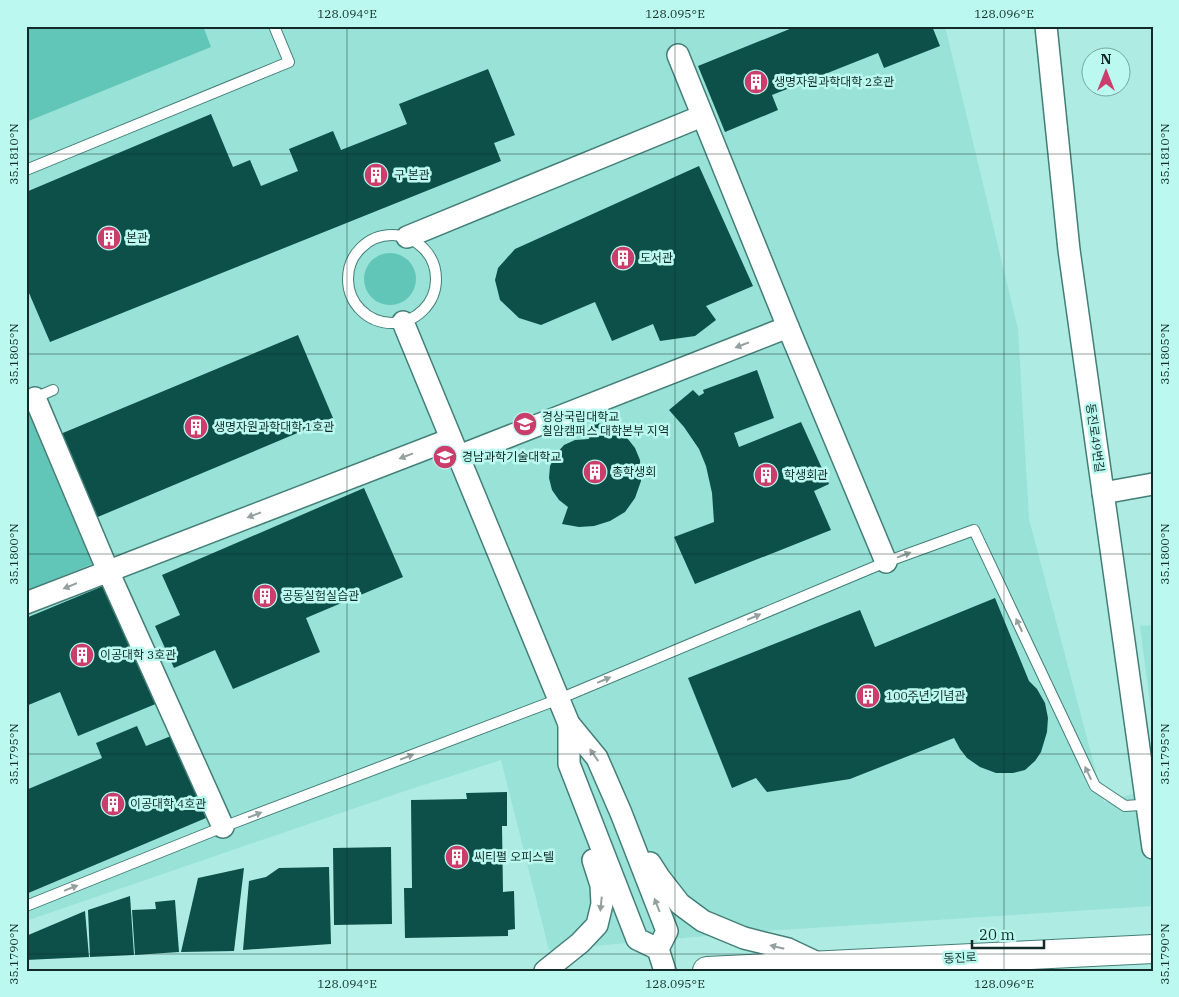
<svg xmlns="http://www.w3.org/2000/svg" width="1179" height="997" viewBox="0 0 1179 997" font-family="'IBM Plex Serif','Noto Sans KR',serif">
  <rect width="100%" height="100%" fill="#aeece3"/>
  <g fill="#99e2d8">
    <path d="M26,26H945L1018,329L1029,519L1104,802L1153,788V906L751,932L549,950L501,760L402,792L26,921Z"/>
    <path d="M1153,625V726L1140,626Z"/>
  </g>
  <g fill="#61c5b8">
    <path d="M26,26H203L211,47L26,122Z"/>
    <circle cx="390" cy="279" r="26"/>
    <path d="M28,412L92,564L26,591V413Z"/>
  </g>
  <g fill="#0c5049">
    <path d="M797,26H932L940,46L884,68L878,53L772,95L778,110L725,132L698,66Z"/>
    <path d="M488,69L515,135L494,143L501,161L50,342L26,286V192L211,114L233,167L250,160L261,186L298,171L289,149L333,131L341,150L407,124L399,104Z"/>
    <path d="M699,166L753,286L706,306L716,320L695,336L660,341L653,324L612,341L595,302L541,325L519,318L500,300L495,280L498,268L515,249Z"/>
    <path d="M298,335L333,418L93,519L58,435Z"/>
    <path d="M757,370L774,418L734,433L739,447L801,422L829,484L814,491L831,530L695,584L674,537L714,522L712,493L706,466L699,449L684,427L669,410L693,390L699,396L704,393L703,390Z"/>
    <path d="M593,422L610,426L624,434L635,448L640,460L641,481L635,498L625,512L610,521L594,526L579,527L562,524L568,507L559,500L552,490L549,478L550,466L556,454L564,445L575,440L589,439Z"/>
    <path d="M364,488L403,577L306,618L320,652L233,689L215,650L174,668L155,626L180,615L162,575Z"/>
    <path d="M108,584L158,703L78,736L60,692L26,706V618Z"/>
    <path d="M995,598L1029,681L1037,689L1045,703L1048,718L1047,732L1041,752L1035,761L1025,770L1013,773H996L980,767L967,758L960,749L954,738L850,779L767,792L756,778L732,788L688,678L860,610L875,647Z"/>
    <path d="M137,726L146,746L171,736L206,818L26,894V790L102,758L96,743Z"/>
    <path d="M507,792V826H502L503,892L514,891L515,929L508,930V936L405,938L404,888H412L411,800L467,799L466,793Z"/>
    <path d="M391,847L392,924L334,925L333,848Z"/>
    <path d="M329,867L331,944L243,950L249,881L266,877L279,868Z"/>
    <path d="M244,868L234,951L181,952L198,878Z"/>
    <path d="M130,896L134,955L90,957L88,910Z"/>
    <path d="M175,900L179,952L135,955L132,910L156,909L155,902Z"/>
    <path d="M85,911L89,957L26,960V936Z"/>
  </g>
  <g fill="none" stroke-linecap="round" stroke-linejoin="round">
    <g stroke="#437f77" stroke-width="12">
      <g id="lane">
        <path d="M26,170L289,62L274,26"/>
        <circle cx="392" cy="279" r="44"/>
        <path d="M32,399L53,390"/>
        <path d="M26,906L223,827L559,699L886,562L974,530L1095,786L1125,806L1140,805"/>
      </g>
    </g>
    <g stroke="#437f77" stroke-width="24">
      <g id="street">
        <path d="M1046,26L1069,250L1153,848"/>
        <path d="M678,55L788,327L886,562"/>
        <path d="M407,237L702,116"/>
        <path d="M403,322L569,724L597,758L621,813L667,931L658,949L665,971"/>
        <path d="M35,398L108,571L223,827"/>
        <path d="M459,456L788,327"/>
        <path d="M1103,493L1153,484"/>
        <path d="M26,603L451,439"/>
        <path d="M569,724V764L637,939L658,949"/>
        <path d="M650,863L659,877L680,904L703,921L744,938L788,949L822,965"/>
        <path d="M545,971L580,943L597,925L602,904L601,885L593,860"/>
      </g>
    </g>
    <g stroke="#437f77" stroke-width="30">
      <path id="secondary" d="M707,971L1153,949"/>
    </g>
    <use href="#lane" stroke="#fff" stroke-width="10"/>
    <use href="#street" stroke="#fff" stroke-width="21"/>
    <use href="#secondary" stroke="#fff" stroke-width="28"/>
  </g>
  <defs><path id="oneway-solid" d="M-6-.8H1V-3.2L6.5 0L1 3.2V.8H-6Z" transform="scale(1.25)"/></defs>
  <g fill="#94a09e">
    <use href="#oneway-solid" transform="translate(742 345) rotate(159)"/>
    <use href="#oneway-solid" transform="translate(406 456) rotate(159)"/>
    <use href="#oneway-solid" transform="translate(254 515) rotate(159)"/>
    <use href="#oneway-solid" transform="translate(904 555) rotate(-21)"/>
    <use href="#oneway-solid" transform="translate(70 586) rotate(158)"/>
    <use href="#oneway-solid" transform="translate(754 617) rotate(-23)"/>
    <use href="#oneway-solid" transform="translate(1019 625) rotate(-115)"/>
    <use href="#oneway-solid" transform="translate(604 680) rotate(-23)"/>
    <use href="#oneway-solid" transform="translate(594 755) rotate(-125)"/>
    <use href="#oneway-solid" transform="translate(407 757) rotate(-21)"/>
    <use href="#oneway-solid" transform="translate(1088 773) rotate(-115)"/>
    <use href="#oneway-solid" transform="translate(255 815) rotate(-21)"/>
    <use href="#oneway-solid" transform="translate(71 888) rotate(-22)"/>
    <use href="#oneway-solid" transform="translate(601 904) rotate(96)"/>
    <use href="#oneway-solid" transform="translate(657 905) rotate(-111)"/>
    <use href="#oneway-solid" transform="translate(777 947) rotate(-166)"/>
  </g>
  <path fill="none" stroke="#122b28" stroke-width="1" stroke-opacity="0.45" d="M347,26V971M675,26V971M1004,26V971M26,154H1153M26,354H1153M26,554H1153M26,754H1153M26,954H1153"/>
  <defs>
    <g id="building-disc" transform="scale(1.25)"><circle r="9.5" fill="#cb3e6c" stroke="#bbf9f0"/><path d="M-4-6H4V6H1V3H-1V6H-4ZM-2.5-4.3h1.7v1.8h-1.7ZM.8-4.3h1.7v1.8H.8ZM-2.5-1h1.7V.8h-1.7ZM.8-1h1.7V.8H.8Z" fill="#fff"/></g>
    <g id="university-disc" transform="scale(1.25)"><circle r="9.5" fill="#cb3e6c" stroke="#bbf9f0"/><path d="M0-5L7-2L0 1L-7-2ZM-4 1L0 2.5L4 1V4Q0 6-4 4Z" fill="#fff"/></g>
  </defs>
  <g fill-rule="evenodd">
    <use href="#building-disc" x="756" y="82"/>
    <use href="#building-disc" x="376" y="175"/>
    <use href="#building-disc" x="109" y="238"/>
    <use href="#building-disc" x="623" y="258"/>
    <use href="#university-disc" x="525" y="424"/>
    <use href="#building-disc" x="196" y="427"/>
    <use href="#university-disc" x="445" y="457"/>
    <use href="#building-disc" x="595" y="472"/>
    <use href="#building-disc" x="766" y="475"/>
    <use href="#building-disc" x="265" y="596"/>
    <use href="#building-disc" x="82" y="655"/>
    <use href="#building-disc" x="868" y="696"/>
    <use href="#building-disc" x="113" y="804"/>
    <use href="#building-disc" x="457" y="857"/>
  </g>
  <g text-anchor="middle" stroke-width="5" stroke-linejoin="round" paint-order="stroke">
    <g font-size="12" fill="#122b28" stroke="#bbf9f0" text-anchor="start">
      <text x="774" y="86">생명자원과학대학 2호관</text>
      <text x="394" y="179">구 본관</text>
      <text x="126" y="242">본관</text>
      <text x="640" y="262">도서관</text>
      <text x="542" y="421">경상국립대학교<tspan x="542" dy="14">칠암캠퍼스 대학본부 지역</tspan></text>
      <text x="214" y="431">생명자원과학대학 1호관</text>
      <text x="462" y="461">경남과학기술대학교</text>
      <text x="612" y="476">총학생회</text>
      <text x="784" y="479">학생회관</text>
      <text x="282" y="600">공동실험실습관</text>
      <text x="100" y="659">이공대학 3호관</text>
      <text x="886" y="700">100주년 기념관</text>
      <text x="130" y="808">이공대학 4호관</text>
      <text x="474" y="861">씨티펄 오피스텔</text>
    </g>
    <g font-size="12" fill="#122b28" stroke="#bbf9f0">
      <text transform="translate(1095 438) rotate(82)" y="4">동진로49번길</text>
      <text transform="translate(960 958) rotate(-3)" y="4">동진로</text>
    </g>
  </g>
  <rect width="1179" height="997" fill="none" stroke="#bbf9f0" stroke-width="55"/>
  <g transform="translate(1106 72)"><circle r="24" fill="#bbf9f0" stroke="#77a7a0"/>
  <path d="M0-4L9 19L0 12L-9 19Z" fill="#cb3e6c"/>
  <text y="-8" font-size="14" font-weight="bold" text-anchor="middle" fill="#122b28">N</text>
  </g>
  <path d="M972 940v8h72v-8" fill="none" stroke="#122b28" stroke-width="2.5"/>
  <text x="979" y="940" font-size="15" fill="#122b28" stroke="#bbf9f0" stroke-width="4" paint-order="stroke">20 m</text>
  <rect x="28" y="28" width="1124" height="942" fill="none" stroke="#122b28" stroke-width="2"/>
  <g font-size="12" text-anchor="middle" fill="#122b28">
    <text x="347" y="18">128.094°E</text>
    <text x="675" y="18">128.095°E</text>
    <text x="1004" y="18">128.096°E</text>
    <text transform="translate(14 154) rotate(-90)" y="4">35.1810°N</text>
    <text transform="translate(1165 154) rotate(-90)" y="4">35.1810°N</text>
    <text transform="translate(14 354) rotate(-90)" y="4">35.1805°N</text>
    <text transform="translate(1165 354) rotate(-90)" y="4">35.1805°N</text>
    <text transform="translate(14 554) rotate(-90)" y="4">35.1800°N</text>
    <text transform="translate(1165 554) rotate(-90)" y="4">35.1800°N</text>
    <text transform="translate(14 754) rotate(-90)" y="4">35.1795°N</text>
    <text transform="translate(1165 754) rotate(-90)" y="4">35.1795°N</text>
    <text transform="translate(14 954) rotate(-90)" y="4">35.1790°N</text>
    <text transform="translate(1165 954) rotate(-90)" y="4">35.1790°N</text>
    <text x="347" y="988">128.094°E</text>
    <text x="675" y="988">128.095°E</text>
    <text x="1004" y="988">128.096°E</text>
  </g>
</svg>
